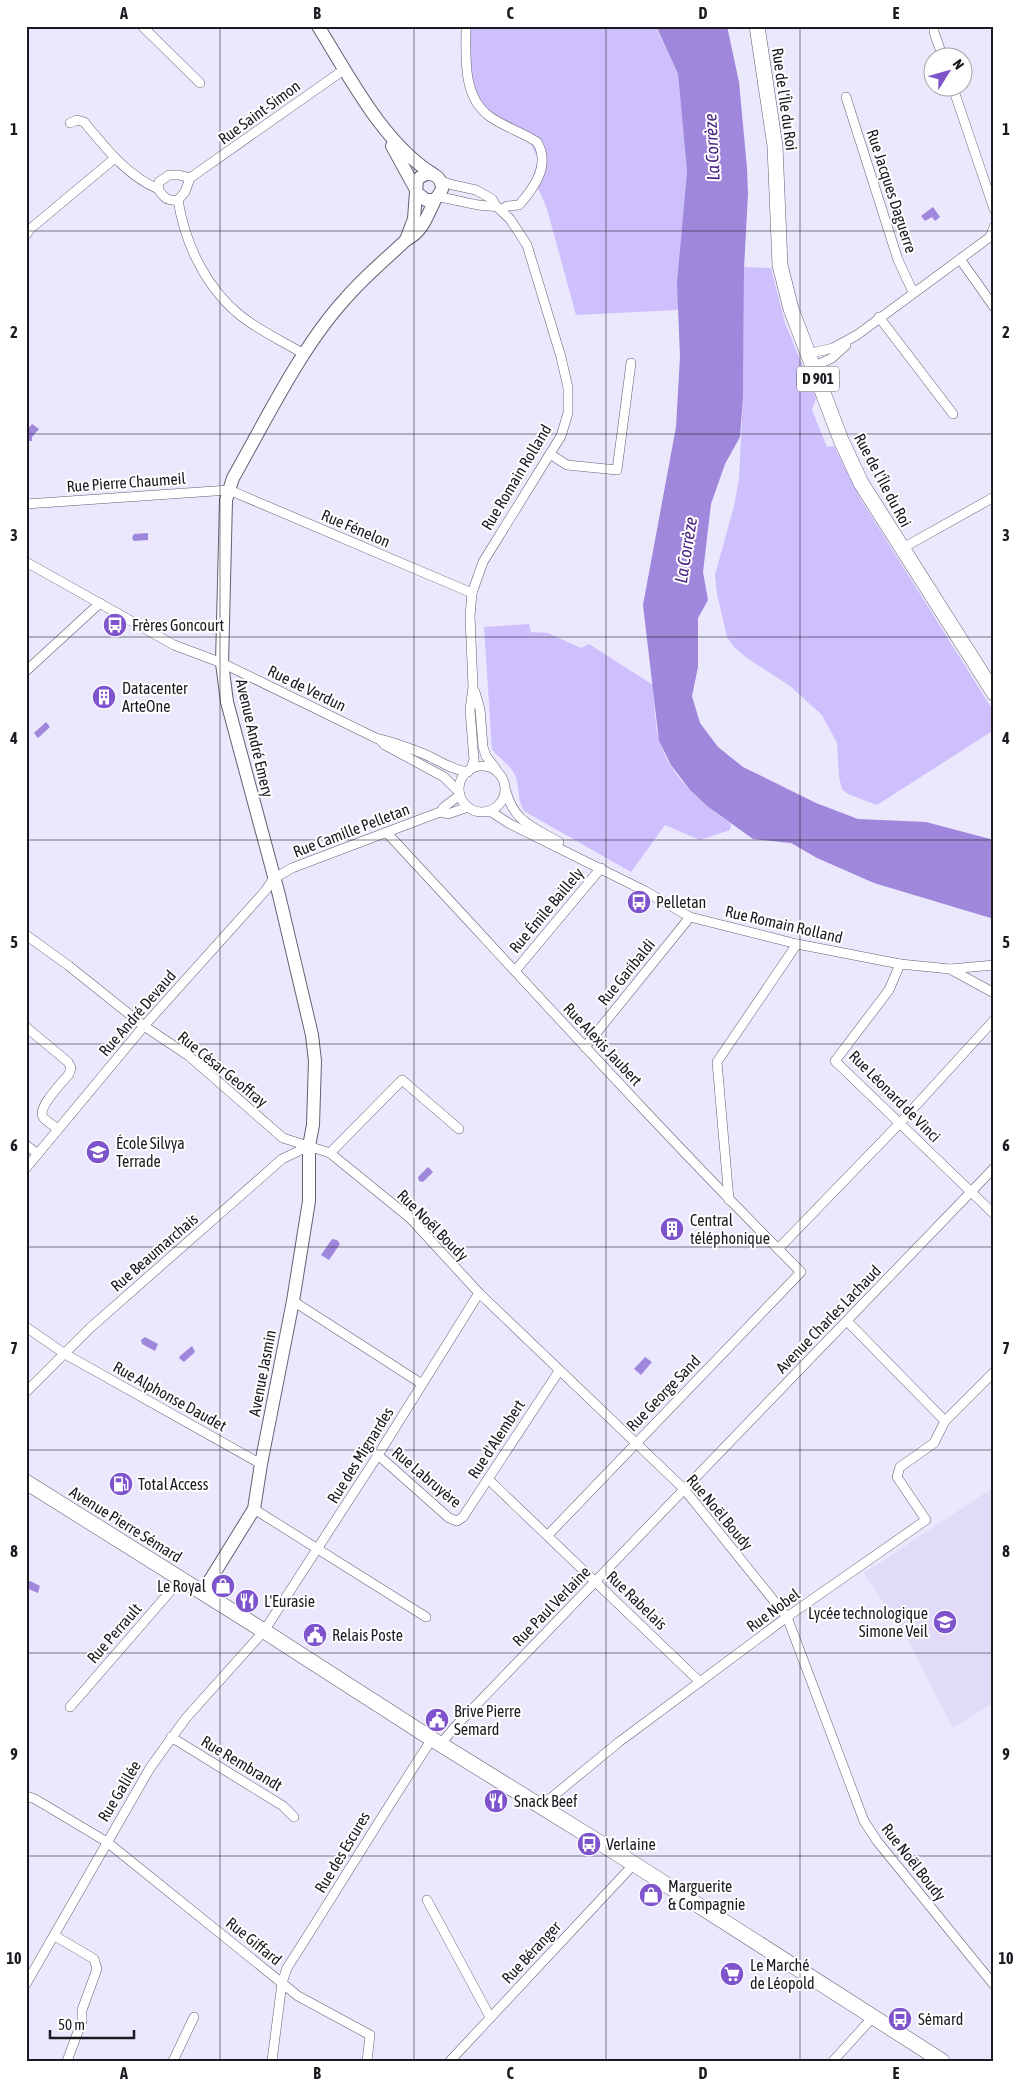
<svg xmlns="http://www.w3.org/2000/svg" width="1020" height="2087" viewBox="0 0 1020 2087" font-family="'Asap Condensed',sans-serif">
  <rect width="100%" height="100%" fill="#ebe7fd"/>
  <path fill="#e1dbf8" d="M994,1487V1702L953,1728L908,1640L864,1573Z"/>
  <g fill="#cec0fc">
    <path d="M463,26H655L678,74L687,171L681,238L678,310L576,315L547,209L533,176L538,159L532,146L526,140L485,117L467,94Z"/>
    <path d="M744,267L771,268L785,323L816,398L812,410L827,447L834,446L860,498L994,712V730L877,805L848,794L842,789L839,777L837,743L822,715L790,686L747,658L734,647L727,637L717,594L715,575L734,506L739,479L743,397Z"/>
    <path d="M529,624L531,632L548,633L581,648L589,644L653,685C655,703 654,725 660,743C672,779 702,803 731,824L730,830L700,840L665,825L631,872L524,811C517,798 520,794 517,781C514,768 501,759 492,750L484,627Z"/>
  </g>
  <g fill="#9f87dc">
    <path d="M656,26H727L739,82L747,168L748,194L744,269L743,397L740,437L725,464L711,504L703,572L708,600L698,618V667L692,696L700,723L718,747L743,767L816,803L858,819L926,822L994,840V919L874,883L817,858L791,843L753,839L707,806L690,790L671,765L659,741L643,605L676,427L680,357L677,283L687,171L678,74Z"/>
    <path d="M933,207L940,217L935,221L932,217L925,221L921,216Z"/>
    <path d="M32,424L39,429L32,437V441H26V431Z"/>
    <path d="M148,533V540L134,541L132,538L134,534Z"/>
    <path d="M46,722L50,727L38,738L34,733Z"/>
    <path d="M428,1167L433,1172L423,1182L419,1181L418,1177Z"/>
    <path d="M332,1239L337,1240L340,1244L329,1260L321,1255Z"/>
    <path d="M145,1337L158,1344L155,1351L142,1344L141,1340Z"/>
    <path d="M192,1346L195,1352L184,1362L179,1358L180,1356Z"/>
    <path d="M645,1357L652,1362L641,1375L634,1369Z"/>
    <path d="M30,1581L40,1586L38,1593L26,1588V1584Z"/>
  </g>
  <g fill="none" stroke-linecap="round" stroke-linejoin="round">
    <g stroke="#645f72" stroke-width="10">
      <g id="street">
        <path d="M142,26L200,83"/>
        <path d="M466,26C466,56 462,96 489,116C504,127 522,132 537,142C551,165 534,188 519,205L507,206L501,210"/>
        <path d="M934,26V32L943,58"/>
        <path d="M953,88L994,209"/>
        <path d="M846,97L898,260L913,292"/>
        <path d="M70,123L77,120L84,122C106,148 126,175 158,189"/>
        <path d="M169,175H179L190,178L185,192L178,200C167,201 164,198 158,189L159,182Z"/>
        <path d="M190,178L345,69"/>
        <path d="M440,180L449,184L476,190L492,199L496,206L510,219L527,245L561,357L568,388V413L561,436L483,562L472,593L470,616L473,687L470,710L474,760L471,769"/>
        <path d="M438,197C457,199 478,208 496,206"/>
        <path d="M178,200C185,244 206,288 241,316C260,331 284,342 304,354"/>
        <path d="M26,235L30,229L115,158"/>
        <path d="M960,259L994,307"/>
        <path d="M879,317L953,414"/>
        <path d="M808,354L833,348L857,335L990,237L994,227"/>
        <path d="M813,367L832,358L846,345"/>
        <path d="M550,454L567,465L617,470L631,363"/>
        <path d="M26,504L229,490L472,593"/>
        <path d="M901,549L994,497"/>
        <path d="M26,562L174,645L222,663L378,739C392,741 411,749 424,754C439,760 451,770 468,772"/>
        <path d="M26,671L100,603"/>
        <path d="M475,692L480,709L483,747L486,756L496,769"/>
        <path d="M379,739L385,745L444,777L459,792"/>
        <circle cx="482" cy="789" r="23"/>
        <path d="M506,791C514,822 533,827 559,842"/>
        <path d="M490,811L510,824L645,891L690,917L797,944L900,964L950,969L994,993"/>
        <path d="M440,812L444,807L460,795"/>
        <path d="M387,833C524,980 659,1130 801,1272L548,1535"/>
        <path d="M26,935L69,966L144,1026L189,1056L283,1138L330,1153L410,1218L479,1293L684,1489L787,1617L864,1821L877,1841L994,1985"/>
        <path d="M900,964L889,990L835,1061L994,1214"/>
        <path d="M950,969L994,965"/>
        <path d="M515,971L601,868"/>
        <path d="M26,1027L68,1062L71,1068L69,1074C63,1082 37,1107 43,1117C46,1121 54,1126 58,1129"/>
        <path d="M585,1047L690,917"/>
        <path d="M26,1145L38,1154"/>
        <path d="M330,1153L402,1080L459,1129"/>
        <path d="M26,1168L144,1026L266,890L273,879L292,868L440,812L448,814L468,807"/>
        <path d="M729,1200L717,1062L797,944"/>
        <path d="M778,1249L900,1123L994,1020"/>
        <path d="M293,1301L422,1384"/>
        <path d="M847,1321L945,1421"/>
        <path d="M26,1327L65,1354L261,1464"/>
        <path d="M26,1392L90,1328L282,1159L309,1146"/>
        <path d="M378,1455L449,1518L457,1521L463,1517L559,1371"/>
        <path d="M488,1479L700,1682"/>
        <path d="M254,1509L426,1617"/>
        <path d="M70,1707L181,1579"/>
        <path d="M171,1737L283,1806L294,1817"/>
        <path d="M440,1745L453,1729L994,1168"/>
        <path d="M26,1796L35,1799L107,1842L298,1996L370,2035L367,2061"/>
        <path d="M540,1807L619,1742L787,1617L926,1520L897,1477L900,1467L934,1443L945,1421L994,1372"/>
        <path d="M427,1900L490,2017"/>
        <path d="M55,1936L94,1959L97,1969L82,2010V2021L67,2061"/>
        <path d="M26,1984L150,1768L186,1718L264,1631L378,1455L479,1293"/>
        <path d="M173,2061L194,2017"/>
        <path d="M272,2061L282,1983L287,1968C336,1892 382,1815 432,1739"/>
        <path d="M450,2061L634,1864"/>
        <path d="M833,2061L873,2017"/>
      </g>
    </g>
    <g stroke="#645f72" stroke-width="14">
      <g id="secondary">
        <path d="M318,26C349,76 383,143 433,174"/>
        <path d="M392,146L415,188"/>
        <path d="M406,240L414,219L416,192"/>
        <path d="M202,1593L254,1509L261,1464L293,1301L309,1201V1146L313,1125L315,1061L312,1035L279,895L227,702L222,663L226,500L233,478C266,420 301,347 346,298C364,277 386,259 406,240C423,231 426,218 434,202C436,197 440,195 442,189C442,174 427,169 417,180L416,192L426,200H434"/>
      </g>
    </g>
    <g stroke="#645f72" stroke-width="16">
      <g id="primary">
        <path d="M757,26L775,146L780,265L791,309L841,440L861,483L994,693"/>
        <path d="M26,1482L264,1631L432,1739L634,1864L942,2061"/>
      </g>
    </g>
    <use href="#street" stroke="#fff" stroke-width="9"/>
    <use href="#secondary" stroke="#fff" stroke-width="12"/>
    <use href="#primary" stroke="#fff" stroke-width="15"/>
  </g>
  <path fill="none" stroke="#1c1a21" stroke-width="1" stroke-opacity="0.55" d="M220,26V2061M414,26V2061M606,26V2061M800,26V2061M26,231H994M26,434H994M26,637H994M26,840H994M26,1044H994M26,1247H994M26,1450H994M26,1653H994M26,1856H994"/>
  <defs>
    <g id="bus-disc" transform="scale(1.25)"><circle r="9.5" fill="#7e54cd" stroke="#fff"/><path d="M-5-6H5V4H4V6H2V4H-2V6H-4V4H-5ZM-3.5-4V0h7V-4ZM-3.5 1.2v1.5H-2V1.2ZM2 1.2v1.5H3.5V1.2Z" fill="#fff"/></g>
    <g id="building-disc" transform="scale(1.25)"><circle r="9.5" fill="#7e54cd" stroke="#fff"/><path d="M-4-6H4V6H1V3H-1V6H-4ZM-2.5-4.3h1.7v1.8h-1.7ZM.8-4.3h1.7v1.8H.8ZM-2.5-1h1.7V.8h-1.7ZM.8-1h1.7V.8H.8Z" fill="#fff"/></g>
    <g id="school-disc" transform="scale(1.25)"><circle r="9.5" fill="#7e54cd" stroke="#fff"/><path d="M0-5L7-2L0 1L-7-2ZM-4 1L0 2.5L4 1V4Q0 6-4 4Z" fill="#fff"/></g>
    <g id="fuel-disc" transform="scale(1.25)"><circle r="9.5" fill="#7e54cd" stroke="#fff"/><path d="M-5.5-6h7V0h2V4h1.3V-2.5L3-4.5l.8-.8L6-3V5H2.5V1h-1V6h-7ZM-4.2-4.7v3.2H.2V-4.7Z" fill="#fff"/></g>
    <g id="shop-disc" transform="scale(1.25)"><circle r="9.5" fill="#7e54cd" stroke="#fff"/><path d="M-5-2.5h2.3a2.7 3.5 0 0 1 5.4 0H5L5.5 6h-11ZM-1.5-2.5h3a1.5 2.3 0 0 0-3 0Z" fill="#fff"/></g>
    <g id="restaurant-disc" transform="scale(1.25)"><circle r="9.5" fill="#7e54cd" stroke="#fff"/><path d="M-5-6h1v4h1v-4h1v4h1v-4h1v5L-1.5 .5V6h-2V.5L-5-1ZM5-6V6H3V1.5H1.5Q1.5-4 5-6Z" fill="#fff"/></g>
    <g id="civic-disc" transform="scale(1.25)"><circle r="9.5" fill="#7e54cd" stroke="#fff"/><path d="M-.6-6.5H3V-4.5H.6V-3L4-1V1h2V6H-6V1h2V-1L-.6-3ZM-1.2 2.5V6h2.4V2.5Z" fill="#fff"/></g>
    <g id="supermarket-disc" transform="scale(1.25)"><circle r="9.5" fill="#7e54cd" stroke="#fff"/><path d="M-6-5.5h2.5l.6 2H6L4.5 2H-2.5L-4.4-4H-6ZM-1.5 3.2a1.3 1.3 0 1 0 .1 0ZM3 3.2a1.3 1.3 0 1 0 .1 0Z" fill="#fff"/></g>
  </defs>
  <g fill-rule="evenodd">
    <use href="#bus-disc" x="115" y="625"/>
    <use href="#building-disc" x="104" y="697"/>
    <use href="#bus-disc" x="639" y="902"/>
    <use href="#school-disc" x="98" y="1152"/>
    <use href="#building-disc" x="672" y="1229"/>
    <use href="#fuel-disc" x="121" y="1484"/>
    <use href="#shop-disc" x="223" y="1586"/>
    <use href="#restaurant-disc" x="247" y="1601"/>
    <use href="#school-disc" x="945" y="1622"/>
    <use href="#civic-disc" x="315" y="1635"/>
    <use href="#civic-disc" x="437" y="1720"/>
    <use href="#restaurant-disc" x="496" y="1801"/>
    <use href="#bus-disc" x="589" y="1844"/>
    <use href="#shop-disc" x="651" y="1895"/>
    <use href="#supermarket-disc" x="732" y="1974"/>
    <use href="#bus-disc" x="900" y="2019"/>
  </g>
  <g text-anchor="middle" stroke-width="4" stroke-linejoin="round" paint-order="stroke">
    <rect fill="#fff" stroke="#605f64" stroke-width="1" x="797" y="366.5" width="42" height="25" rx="4"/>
    <g font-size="15" font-weight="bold" fill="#1c1a21">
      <text x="818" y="384">D 901</text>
    </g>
    <g font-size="16" fill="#1c1a21" stroke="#fff">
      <text transform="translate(785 99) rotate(82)" y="6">Rue de l'Île du Roi</text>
      <text transform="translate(259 112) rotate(-36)" y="6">Rue Saint-Simon</text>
      <text transform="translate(892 191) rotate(72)" y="6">Rue Jacques Daguerre</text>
      <text transform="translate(516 477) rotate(-59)" y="6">Rue Romain Rolland</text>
      <text transform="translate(883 480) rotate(62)" y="6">Rue de l'Île du Roi</text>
      <text transform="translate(126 482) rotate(-4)" y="6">Rue Pierre Chaumeil</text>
      <text transform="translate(356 528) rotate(23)" y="6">Rue Fénelon</text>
      <text transform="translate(307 688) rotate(26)" y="6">Rue de Verdun</text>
      <text transform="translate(255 738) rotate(77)" y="6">Avenue André Emery</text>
      <text transform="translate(351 830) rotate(-21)" y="6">Rue Camille Pelletan</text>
      <text transform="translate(546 910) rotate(-50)" y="6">Rue Émile Baillely</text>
      <text transform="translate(784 924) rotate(13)" y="6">Rue Romain Rolland</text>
      <text transform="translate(626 972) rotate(-51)" y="6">Rue Garibaldi</text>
      <text transform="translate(137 1013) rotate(-49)" y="6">Rue André Devaud</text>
      <text transform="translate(603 1044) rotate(47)" y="6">Rue Alexis Jaubert</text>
      <text transform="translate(223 1069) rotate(39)" y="6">Rue César Geoffray</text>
      <text transform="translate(895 1096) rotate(45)" y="6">Rue Léonard de Vinci</text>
      <text transform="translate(433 1225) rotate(45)" y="6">Rue Noël Boudy</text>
      <text transform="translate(154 1252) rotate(-41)" y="6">Rue Beaumarchais</text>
      <text transform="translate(828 1319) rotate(-46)" y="6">Avenue Charles Lachaud</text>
      <text transform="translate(262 1373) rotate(-79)" y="6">Avenue Jasmin</text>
      <text transform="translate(663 1393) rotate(-46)" y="6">Rue George Sand</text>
      <text transform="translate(170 1396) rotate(29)" y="6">Rue Alphonse Daudet</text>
      <text transform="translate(496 1439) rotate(-57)" y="6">Rue d'Alembert</text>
      <text transform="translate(360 1455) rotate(-58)" y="6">Rue des Mignardes</text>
      <text transform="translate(427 1477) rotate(40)" y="6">Rue Labruyère</text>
      <text transform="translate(720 1512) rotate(50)" y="6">Rue Noël Boudy</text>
      <text transform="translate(126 1524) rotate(32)" y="6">Avenue Pierre Sémard</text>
      <text transform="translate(637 1600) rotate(44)" y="6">Rue Rabelais</text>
      <text transform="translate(551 1606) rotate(-46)" y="6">Rue Paul Verlaine</text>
      <text transform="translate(773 1610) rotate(-36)" y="6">Rue Nobel</text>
      <text transform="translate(114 1633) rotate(-49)" y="6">Rue Perrault</text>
      <text transform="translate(242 1763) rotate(31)" y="6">Rue Rembrandt</text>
      <text transform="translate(119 1791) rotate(-59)" y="6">Rue Galilée</text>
      <text transform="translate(342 1852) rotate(-59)" y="6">Rue des Escures</text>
      <text transform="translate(914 1862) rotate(52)" y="6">Rue Noël Boudy</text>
      <text transform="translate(254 1941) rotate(39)" y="6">Rue Giffard</text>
      <text transform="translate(531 1952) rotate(-47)" y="6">Rue Béranger</text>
    </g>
    <g font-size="16" fill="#1c1a21" stroke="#fff" text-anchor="start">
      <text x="132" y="631">Frères Goncourt</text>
      <text x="122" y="694">Datacenter<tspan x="122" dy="18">ArteOne</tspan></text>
      <text x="656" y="908">Pelletan</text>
      <text x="116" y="1149">École Silvya<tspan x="116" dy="18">Terrade</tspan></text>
      <text x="690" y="1226">Central<tspan x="690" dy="18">téléphonique</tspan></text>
      <text x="138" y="1490">Total Access</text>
      <text x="206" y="1592" text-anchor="end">Le Royal</text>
      <text x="264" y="1607">L'Eurasie</text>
      <text x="928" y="1619" text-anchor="end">Lycée technologique<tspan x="928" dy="18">Simone Veil</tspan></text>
      <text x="332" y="1641">Relais Poste</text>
      <text x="454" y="1717">Brive Pierre<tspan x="454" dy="18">Semard</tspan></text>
      <text x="514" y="1807">Snack Beef</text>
      <text x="606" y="1850">Verlaine</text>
      <text x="668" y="1892">Marguerite<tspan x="668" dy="18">&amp; Compagnie</tspan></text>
      <text x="750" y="1971">Le Marché<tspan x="750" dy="18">de Léopold</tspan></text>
      <text x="918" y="2025">Sémard</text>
    </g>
    <g font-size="18" font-style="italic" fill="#461e81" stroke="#fff">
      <text transform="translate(712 147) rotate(-93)" y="6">La Corrèze</text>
      <text transform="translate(686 550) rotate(-81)" y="6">La Corrèze</text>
    </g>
  </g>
  <rect width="1020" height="2087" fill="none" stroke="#ffffff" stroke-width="55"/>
  <g transform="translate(948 72) rotate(53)"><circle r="24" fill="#ffffff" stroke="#a4a3a6"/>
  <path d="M0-4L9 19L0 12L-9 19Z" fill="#7e54cd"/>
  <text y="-8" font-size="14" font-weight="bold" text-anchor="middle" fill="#1c1a21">N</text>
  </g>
  <path d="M50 2030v8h84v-8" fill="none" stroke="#1c1a21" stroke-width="2.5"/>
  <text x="58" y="2030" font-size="15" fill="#1c1a21" stroke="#ffffff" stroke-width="4" paint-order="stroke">50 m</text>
  <rect x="28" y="28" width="964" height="2032" fill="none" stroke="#1c1a21" stroke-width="2"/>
  <g font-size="16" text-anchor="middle" font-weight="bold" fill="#1c1a21">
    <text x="124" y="19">A</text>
    <text x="317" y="19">B</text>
    <text x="510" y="19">C</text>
    <text x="703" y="19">D</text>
    <text x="896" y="19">E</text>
    <text x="14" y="135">1</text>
    <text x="1006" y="135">1</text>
    <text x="14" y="338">2</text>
    <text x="1006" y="338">2</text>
    <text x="14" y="541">3</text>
    <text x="1006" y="541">3</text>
    <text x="14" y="744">4</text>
    <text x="1006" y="744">4</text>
    <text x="14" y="948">5</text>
    <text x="1006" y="948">5</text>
    <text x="14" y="1151">6</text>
    <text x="1006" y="1151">6</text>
    <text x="14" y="1354">7</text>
    <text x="1006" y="1354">7</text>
    <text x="14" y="1557">8</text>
    <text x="1006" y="1557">8</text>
    <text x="14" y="1760">9</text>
    <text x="1006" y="1760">9</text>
    <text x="14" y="1964">10</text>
    <text x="1006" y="1964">10</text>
    <text x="124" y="2079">A</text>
    <text x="317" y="2079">B</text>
    <text x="510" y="2079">C</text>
    <text x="703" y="2079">D</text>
    <text x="896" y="2079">E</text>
  </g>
</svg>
